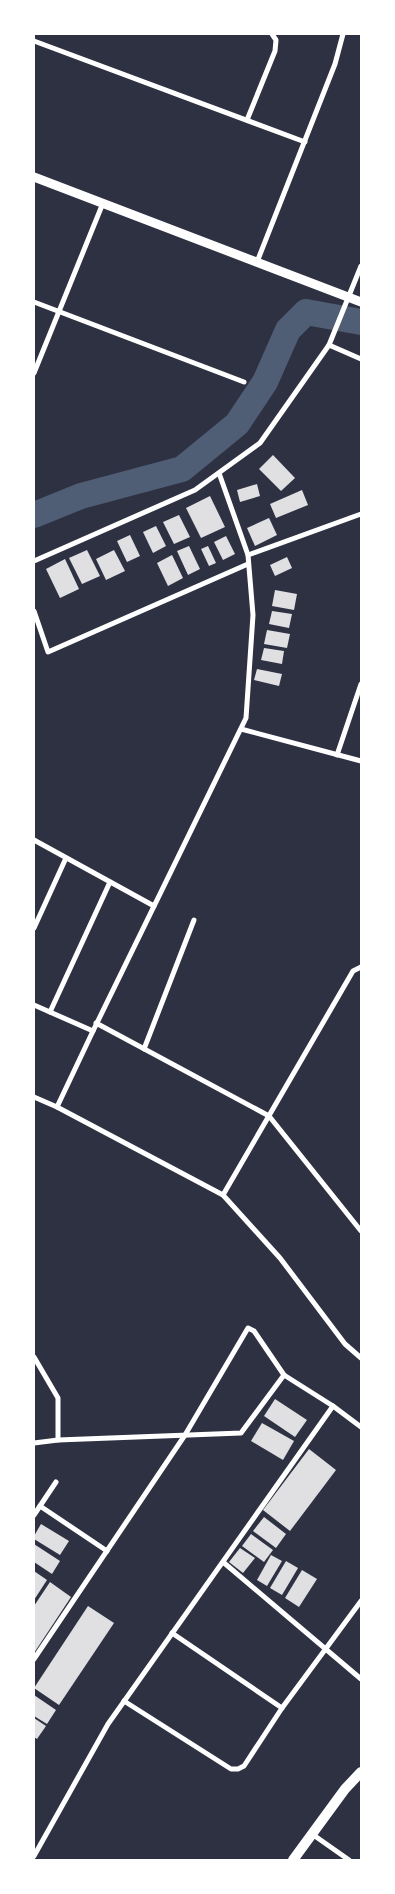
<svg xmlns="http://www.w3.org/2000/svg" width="395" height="1894" viewBox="0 0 395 1894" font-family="Bitter,serif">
  <rect width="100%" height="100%" fill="#2d3142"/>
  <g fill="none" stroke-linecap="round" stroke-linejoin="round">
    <path stroke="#4f5d75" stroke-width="26" d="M34,515L81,496L182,469L237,424L265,382L288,330L306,312L361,322"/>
  </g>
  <g fill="#e0e0e3">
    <path d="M273,455L295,478L281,491L259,469Z"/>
    <path d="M257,484L260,496L240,502L237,490Z"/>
    <path d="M302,490L308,505L276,518L270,504Z"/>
    <path d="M210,496L225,527L201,538L186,508Z"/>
    <path d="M179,515L190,537L174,544L163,522Z"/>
    <path d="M269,518L277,535L255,546L247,528Z"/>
    <path d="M156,526L166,546L153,553L143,532Z"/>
    <path d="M130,535L140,556L127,562L117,541Z"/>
    <path d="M226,536L235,554L223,560L214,542Z"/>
    <path d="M189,546L200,569L188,575L177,551Z"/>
    <path d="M208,546L216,563L209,566L201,549Z"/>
    <path d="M87,550L100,576L82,584L69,558Z"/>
    <path d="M114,550L125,571L106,580L96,559Z"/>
    <path d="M172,555L183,578L168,586L157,563Z"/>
    <path d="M287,557L292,568L275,576L270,565Z"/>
    <path d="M65,559L79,589L60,598L46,569Z"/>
    <path d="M275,590L297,594L294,610L272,606Z"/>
    <path d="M272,611L292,614L289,628L269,624Z"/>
    <path d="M267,630L290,634L287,648L264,644Z"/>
    <path d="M264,648L284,651L282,664L261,660Z"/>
    <path d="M257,669L282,674L279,686L254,680Z"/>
    <path d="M275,1399L307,1420L295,1437L264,1416Z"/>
    <path d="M262,1423L294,1441L283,1460L251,1441Z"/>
    <path d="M309,1449L336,1470L290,1531L263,1510Z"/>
    <path d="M264,1517L286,1534L276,1548L253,1531Z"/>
    <path d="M41,1524L69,1541L60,1555L34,1539V1536Z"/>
    <path d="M251,1534L273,1550L264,1562L242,1546Z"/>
    <path d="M34,1544L60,1561L52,1574L34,1562Z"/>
    <path d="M240,1548L255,1558L243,1573L229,1562Z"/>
    <path d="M271,1555L282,1561L267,1586L257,1580Z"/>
    <path d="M286,1561L298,1568L282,1595L270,1588Z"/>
    <path d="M302,1570L317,1579L299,1607L285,1598Z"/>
    <path d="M34,1571L47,1580L34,1600Z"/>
    <path d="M50,1582L71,1597L34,1653V1606Z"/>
    <path d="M88,1606L114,1623L59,1705L34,1688Z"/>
    <path d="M34,1695L56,1710L47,1724L34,1716Z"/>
    <path d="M34,1718L46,1726L37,1739L34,1737Z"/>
  </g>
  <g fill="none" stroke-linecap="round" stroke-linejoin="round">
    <g stroke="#fff" stroke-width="5">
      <path d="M34,41L305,142"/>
      <path d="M247,120L275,51L276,40L272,34"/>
      <path d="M257,262L335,64L343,34"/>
      <path d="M34,302L244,382"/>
      <path d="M329,345L361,266"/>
      <path d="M34,373L103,203"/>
      <path d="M219,473L248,555L253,615L246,718L93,1031L57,1107L223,1195L280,1258L345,1344L361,1358"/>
      <path d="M248,555L361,514"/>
      <path d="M34,561L195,490L260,443L329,345L361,359"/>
      <path d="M34,611L48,652L248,564"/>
      <path d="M241,729L361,761"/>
      <path d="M337,755L361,684"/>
      <path d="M34,840L154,906"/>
      <path d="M34,928L66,858"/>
      <path d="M34,1005L93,1031"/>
      <path d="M50,1012L110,882"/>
      <path d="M96,1023L269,1116L361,1231"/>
      <path d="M144,1049L194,920"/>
      <path d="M34,1097L57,1107"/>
      <path d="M223,1195L353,971L361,967"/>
      <path d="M34,1357L58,1398V1440"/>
      <path d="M34,1443L58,1440L241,1433L284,1375L333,1406L361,1427"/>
      <path d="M40,1506L107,1551"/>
      <path d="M34,1515L56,1482"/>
      <path d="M223,1562L361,1679"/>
      <path d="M172,1633L282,1708"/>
      <path d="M34,1659L185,1435L248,1328L254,1331L284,1375"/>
      <path d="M124,1701L231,1769H238L244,1766L282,1708L361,1601"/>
      <path d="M312,1834L349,1860"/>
      <path d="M34,1856L108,1724L333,1406"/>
    </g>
    <path stroke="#fff" stroke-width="9" d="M34,177L361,302"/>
    <path stroke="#fff" stroke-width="10" d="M293,1860L345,1789L361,1772"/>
  </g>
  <rect width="395" height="1894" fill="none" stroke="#ffffff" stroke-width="70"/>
</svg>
